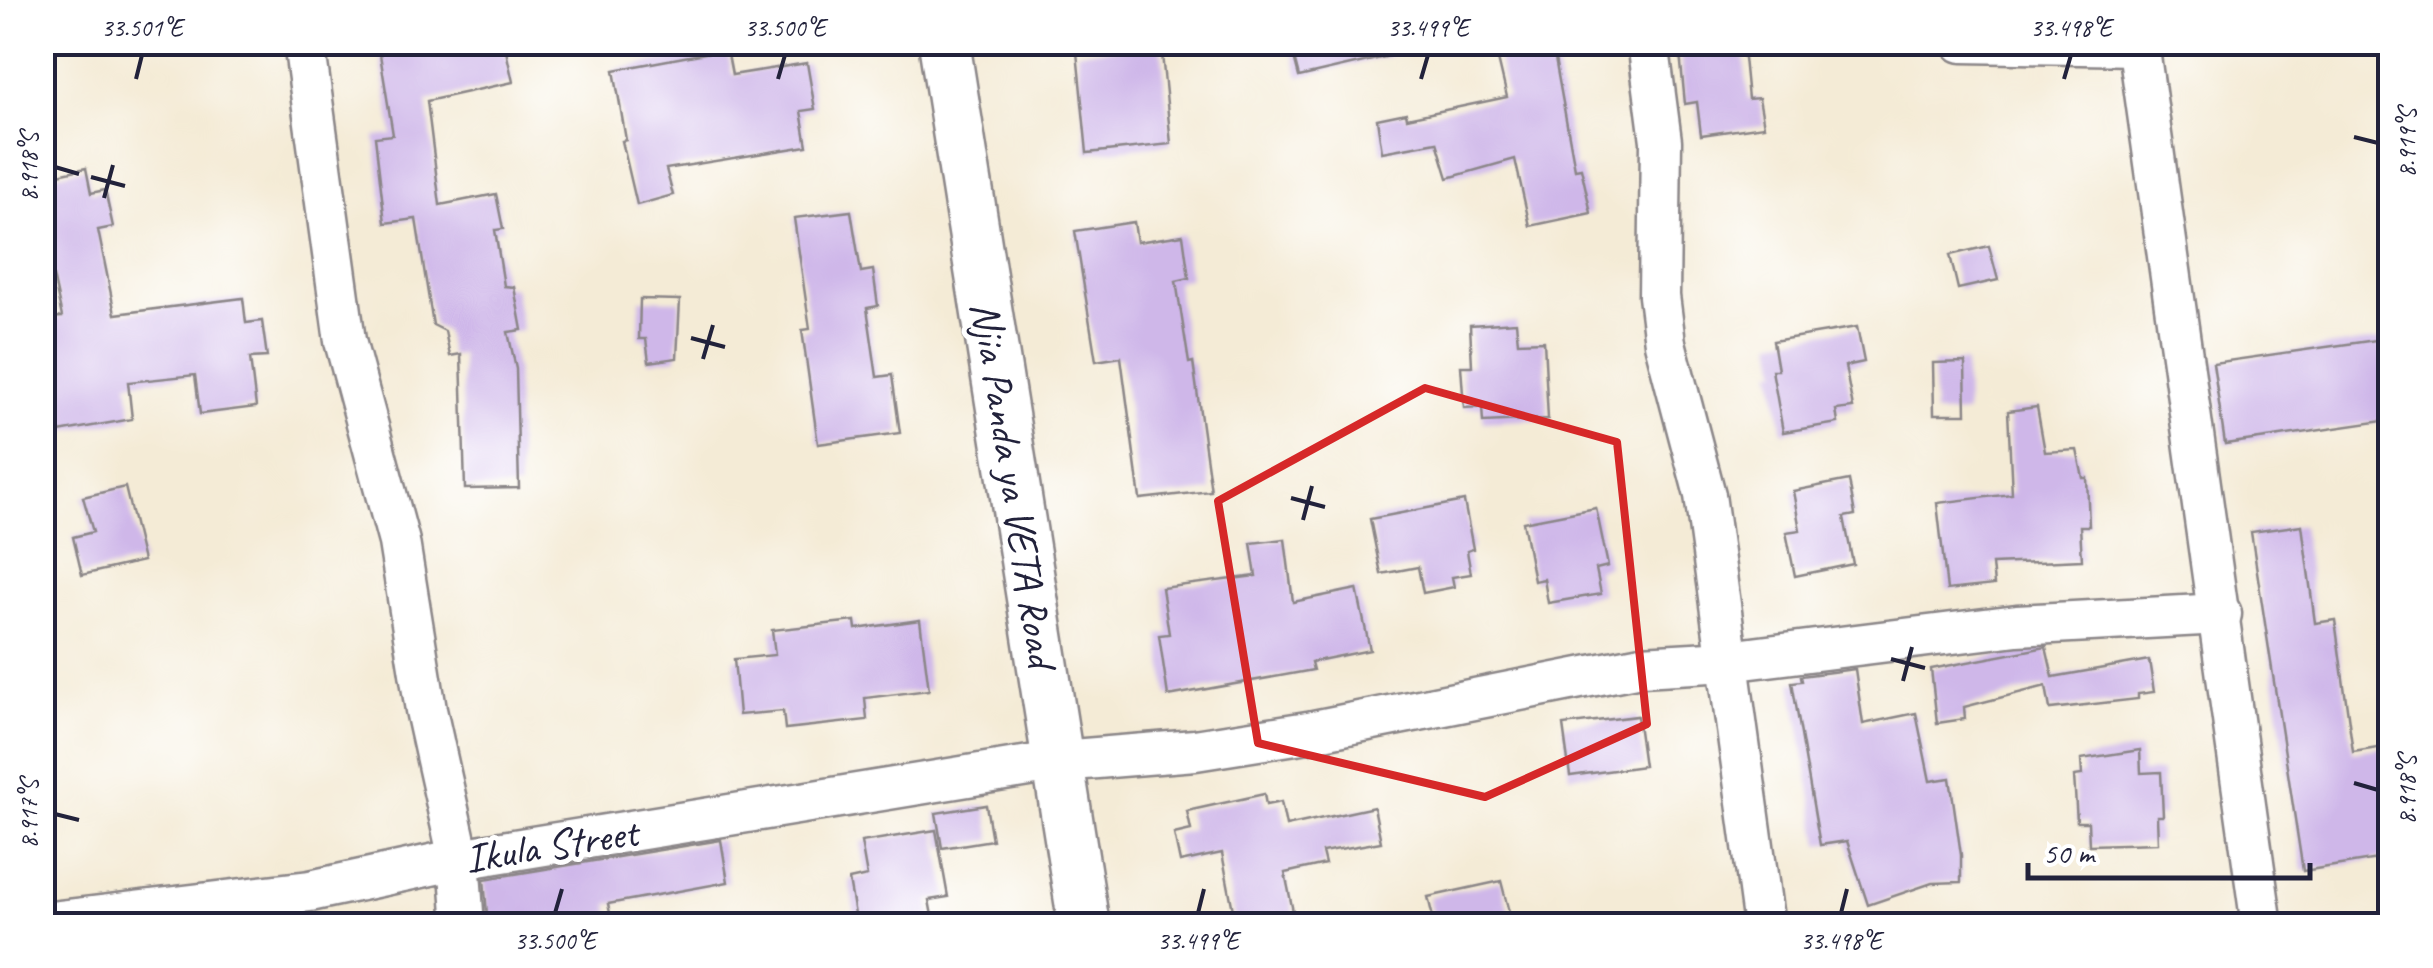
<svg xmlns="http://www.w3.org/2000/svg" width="2433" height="968" viewBox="0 0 2433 968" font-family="Caveat,sans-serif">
  <rect width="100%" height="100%" fill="#fff"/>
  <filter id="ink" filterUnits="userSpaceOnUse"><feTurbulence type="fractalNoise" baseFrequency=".01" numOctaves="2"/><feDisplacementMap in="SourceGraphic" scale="20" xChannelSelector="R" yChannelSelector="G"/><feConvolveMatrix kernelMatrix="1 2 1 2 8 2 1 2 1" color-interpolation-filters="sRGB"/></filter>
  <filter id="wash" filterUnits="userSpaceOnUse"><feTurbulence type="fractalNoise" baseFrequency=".0048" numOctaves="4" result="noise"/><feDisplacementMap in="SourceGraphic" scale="40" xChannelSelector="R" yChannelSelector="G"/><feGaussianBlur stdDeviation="2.25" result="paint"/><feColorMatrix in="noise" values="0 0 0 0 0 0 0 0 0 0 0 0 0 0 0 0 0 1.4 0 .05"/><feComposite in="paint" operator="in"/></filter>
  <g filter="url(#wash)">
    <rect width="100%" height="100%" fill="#f4ebd6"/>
    <g id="blocks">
      <g fill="#cfb7e9">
        <path d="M378,42H504L513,82L427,101L440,205L496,194L503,229L495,230L504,286L514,287L522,330L508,332L516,369L519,488L465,489L461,354L450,356L445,331L433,325L416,219L385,223L375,137L393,135Z"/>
        <path d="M1290,42H1393L1394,55L1299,77Z"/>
        <path d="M1494,42H1552L1575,169L1581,168L1591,213L1530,226L1515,159L1448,178L1437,142L1382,152L1377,119L1406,113L1407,118L1507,97Z"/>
        <path d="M1161,44L1171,144L1087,153L1077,52Z"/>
        <path d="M1743,47L1748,99L1759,98L1764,126L1701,135L1697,102L1685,104L1680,53Z"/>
        <path d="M727,49L732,75L807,63L815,109L801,111L807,146L666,169L673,195L637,205L622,141L626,140L614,70Z"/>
        <path d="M86,168L91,193L105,190L113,227L98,230L115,314L243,298L246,323L262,321L267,357L250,358L256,407L200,414L195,375L128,382L132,419L42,435V318L62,317L42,225V202L54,200L49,176Z"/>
        <path d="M851,211L861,272L873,270L878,306L867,308L877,377L892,375L900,433L818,444L802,330L810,329L794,218Z"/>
        <path d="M1134,222L1137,242L1183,235L1189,278L1176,281L1189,363L1193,362L1211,491L1140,499L1121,357L1096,361L1075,231Z"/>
        <path d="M1989,246L1998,280L1958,289L1950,255Z"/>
        <path d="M640,299L680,300L677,358L649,362L646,339H639Z"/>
        <path d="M1516,322L1518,342L1544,341L1548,419L1483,422L1482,407L1464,408L1461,366H1472L1470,325Z"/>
        <path d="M1857,327L1864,362L1845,366L1853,408L1836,410L1838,423L1783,432L1772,370H1778L1773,341Z"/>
        <path d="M2390,338V420L2225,444L2213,363Z"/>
        <path d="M1965,362L1966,414H1934L1933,363Z"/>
        <path d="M2037,407L2045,452L2077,450L2083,478H2087L2089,526H2080L2082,560L1992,564L1994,585L1947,590L1937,503L2012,494L2008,411Z"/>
        <path d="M1849,480L1855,515L1844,517L1853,564L1795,576L1786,532L1800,530L1793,491Z"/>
        <path d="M125,487L143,561L82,575L73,537L93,532L83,497Z"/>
        <path d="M1464,501L1473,549L1467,551L1471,574L1452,577L1454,587L1423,593L1418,567L1381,574L1370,519Z"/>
        <path d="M1596,508L1608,566L1596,569L1601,594L1548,603L1544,579L1534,581L1523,522Z"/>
        <path d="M2302,525L2315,623L2335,620L2353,752L2390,746V857L2303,871L2251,532Z"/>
        <path d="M1285,539L1293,602L1357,589L1370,650L1311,662L1313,670L1168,696L1159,635L1169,634L1162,588L1256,576L1251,543Z"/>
        <path d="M920,620L929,690L865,698L867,720L785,729L783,711L739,715L734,659L775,655L772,630L855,621L856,629Z"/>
        <path d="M2046,647L2053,677L2149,660L2154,692L2138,694V699L2050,709L2046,686L1964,707L1965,719L1937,723L1931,669Z"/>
        <path d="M1855,669L1863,724L1916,713L1930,781L1950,778L1961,855V882L1932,883L1868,905L1847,841L1820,845L1792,682L1802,681L1801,676Z"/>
        <path d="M1637,716L1644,766L1570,776L1563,725Z"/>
        <path d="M2140,750L2141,773L2161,772L2163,816H2157L2158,843L2089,845L2088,822H2077L2074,776L2082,775L2081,759Z"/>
        <path d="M1264,794L1266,805L1281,802L1286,826L1374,807L1381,842L1322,852L1325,864L1285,873L1296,926H1236L1222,853L1180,862L1174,834L1191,830L1187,811Z"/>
        <path d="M986,805L992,840L942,848L936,813Z"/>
        <path d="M936,830L948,897L929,900L934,926H857L849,880L867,876L861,842Z"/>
        <path d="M721,840L728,882L608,904L610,913L588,918L590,926H488L484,879Z"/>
        <path d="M1501,881L1510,916L1468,926H1435L1428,897Z"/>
      </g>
    </g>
  </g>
  <g filter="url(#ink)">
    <use href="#blocks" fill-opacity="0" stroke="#8b8688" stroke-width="2.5"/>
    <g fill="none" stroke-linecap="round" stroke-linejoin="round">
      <g stroke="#8b8688" stroke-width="45">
        <g id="minor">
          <path d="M304,42L345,341L399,542L426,710L459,859L464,926"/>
          <path d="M1648,42L1661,141L1659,296L1665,343L1705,495L1764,926"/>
          <path d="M1962,42L2138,45"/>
          <path d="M2138,42L2262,926"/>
          <path d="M42,923L310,891L459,859L1060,761L1195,750L1308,732L1641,666L1728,661L2017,625L2221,614"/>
        </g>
      </g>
      <g stroke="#8b8688" stroke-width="55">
        <path id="tertiary" d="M944,42L1084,926"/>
      </g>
      <use href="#minor" stroke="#fff" stroke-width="40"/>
      <use href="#tertiary" stroke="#fff" stroke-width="50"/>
    </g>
  </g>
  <path fill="none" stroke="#d62828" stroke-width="8" stroke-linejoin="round" d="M1425,388L1617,442L1647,724L1485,797L1258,743L1218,501Z"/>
  <path fill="none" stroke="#22223b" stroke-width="4" d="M136,79L142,55M778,79L785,55M1421,79L1428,55M2064,79L2071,55M2354,137L2378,143M55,167L79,174M91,177L125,186M104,198L113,165M691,338L725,347M703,359L713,325M1291,498L1325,507M1303,520L1312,486M1891,659L1925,668M1903,681L1912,647M2354,783L2378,790M55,814L79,820M555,913L562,889M1198,913L1204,889M1841,913L1847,889"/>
  <g text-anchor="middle" stroke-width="10" stroke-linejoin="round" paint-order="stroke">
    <g font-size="42" fill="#22223b" stroke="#fff">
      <text transform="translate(1015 484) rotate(81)" y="15">Njia Panda ya VETA Road</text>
      <text transform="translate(551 844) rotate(-9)" y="15">Ikula Street</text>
    </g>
  </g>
  <rect width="2433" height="968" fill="none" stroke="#fff" stroke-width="110"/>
  <path d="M2028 863v15h282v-15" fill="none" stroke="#22223b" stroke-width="5"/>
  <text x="2043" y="863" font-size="30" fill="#22223b" stroke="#ffffff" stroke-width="8" paint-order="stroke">50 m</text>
  <rect x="55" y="55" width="2323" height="858" fill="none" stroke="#22223b" stroke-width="4"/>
  <g font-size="25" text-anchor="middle" fill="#22223b">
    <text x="142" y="36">33.501°E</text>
    <text x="785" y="36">33.500°E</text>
    <text x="1428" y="36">33.499°E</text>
    <text x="2071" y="36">33.498°E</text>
    <text transform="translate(2406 143) rotate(-90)" y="9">8.919°S</text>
    <text transform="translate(28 167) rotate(-90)" y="9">8.918°S</text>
    <text transform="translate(2406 790) rotate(-90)" y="9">8.918°S</text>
    <text transform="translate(28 814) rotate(-90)" y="9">8.917°S</text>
    <text x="555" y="949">33.500°E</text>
    <text x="1198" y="949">33.499°E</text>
    <text x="1841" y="949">33.498°E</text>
  </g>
</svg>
